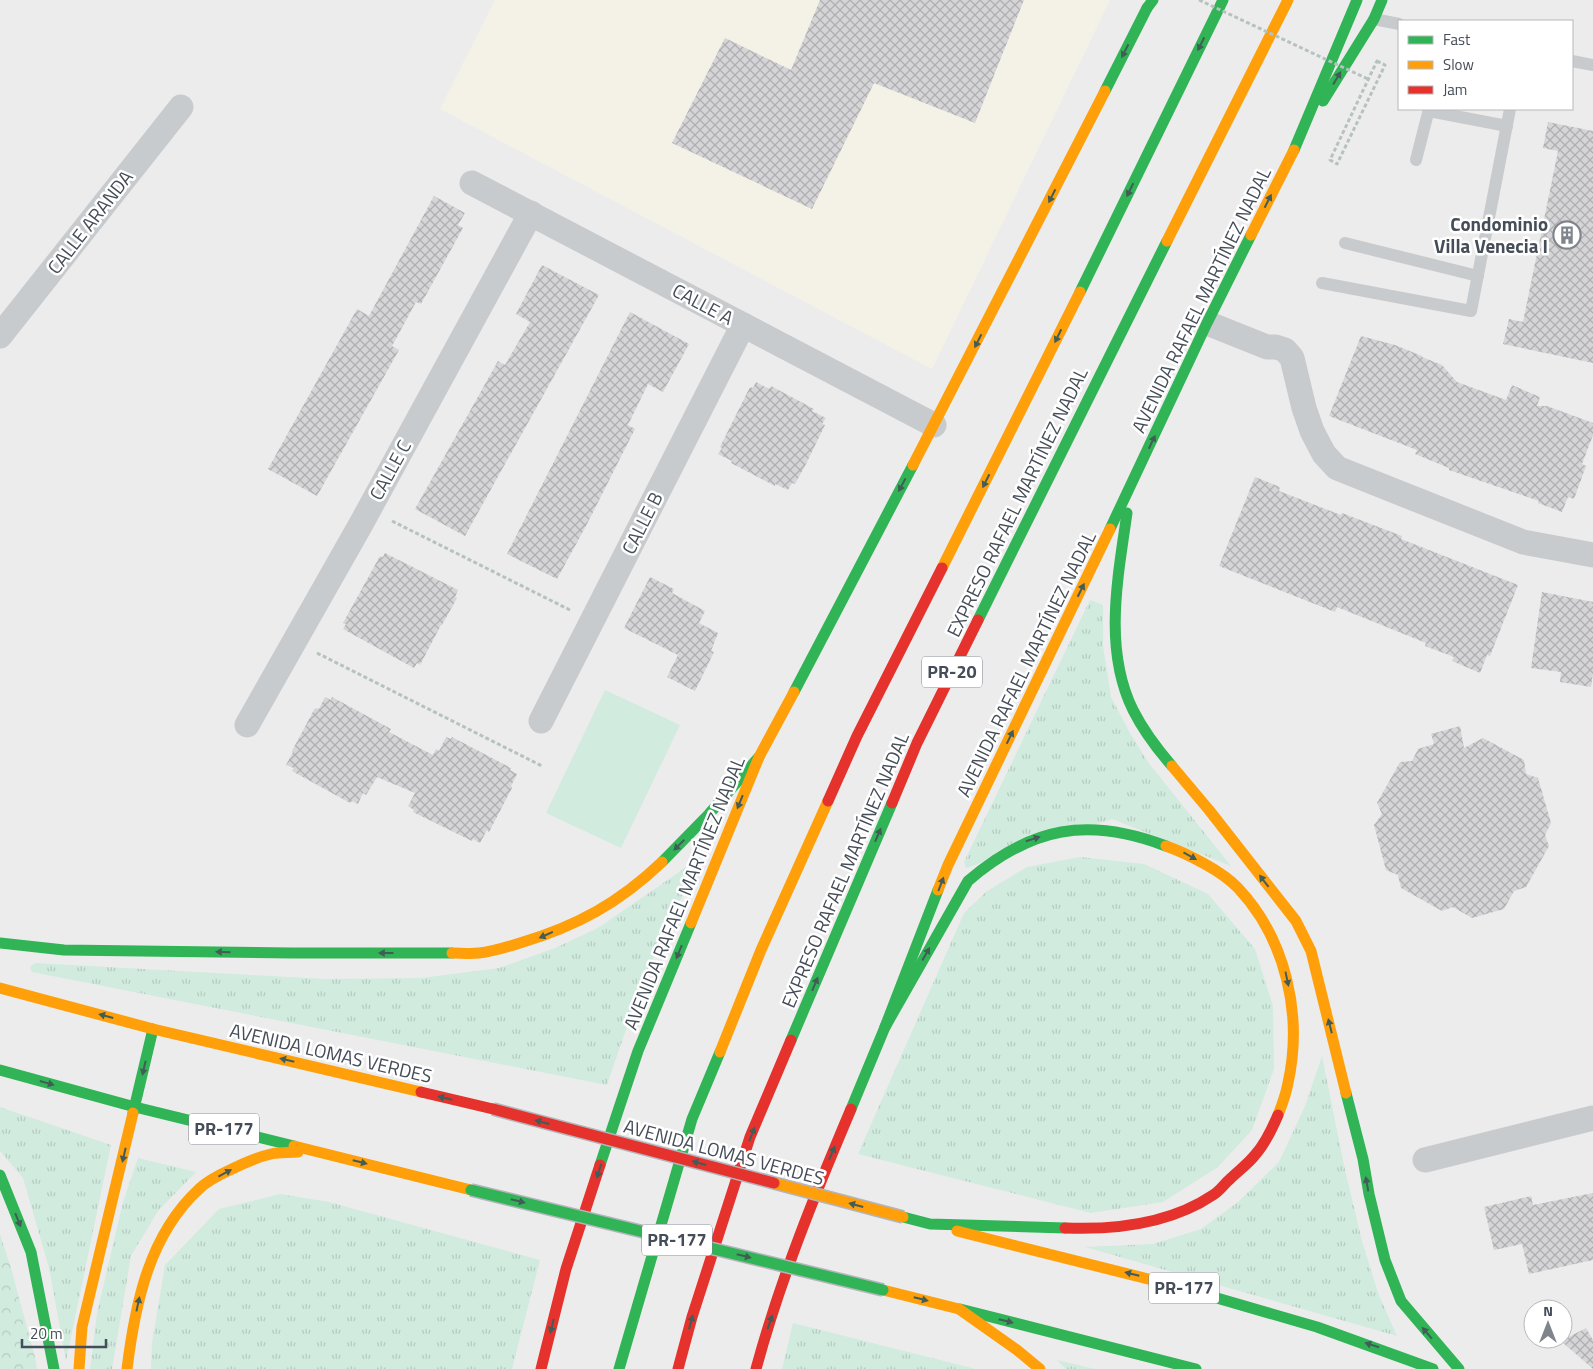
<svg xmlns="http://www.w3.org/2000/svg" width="1593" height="1369" viewBox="0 0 1593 1369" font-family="'Titillium Web',sans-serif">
  <defs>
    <pattern id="grass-tufts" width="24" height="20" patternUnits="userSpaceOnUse" patternTransform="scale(1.25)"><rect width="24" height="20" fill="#d1ebde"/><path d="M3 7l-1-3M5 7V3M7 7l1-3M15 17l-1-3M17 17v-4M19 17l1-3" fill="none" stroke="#b5cbc1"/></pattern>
    <pattern id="forest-crowns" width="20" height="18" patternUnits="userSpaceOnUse" patternTransform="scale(1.25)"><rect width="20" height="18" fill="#d1ebde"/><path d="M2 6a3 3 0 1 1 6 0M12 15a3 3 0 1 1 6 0" fill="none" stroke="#b5cbc1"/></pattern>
    <pattern id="building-cross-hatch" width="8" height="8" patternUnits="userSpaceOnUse" patternTransform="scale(1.25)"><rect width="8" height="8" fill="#d5d4d7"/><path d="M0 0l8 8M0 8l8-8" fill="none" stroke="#afaeb1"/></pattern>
  </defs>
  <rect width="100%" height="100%" fill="#edecec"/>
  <path fill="#f4f2e7" d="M495,0H1110L932,369L440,109Z"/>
  <g fill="url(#grass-tufts)">
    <path d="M1090,600L1103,605V646L1111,697L1130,733L1148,762L1231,866L1112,819L966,868L964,862Z"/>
    <path d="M701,857L644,977L607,1085L32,972L30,967L35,963L325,979L421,978L499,968L555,948L598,928Z"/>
    <path d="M1080,857L1144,864L1208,894L1255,949L1273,1006L1274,1069L1252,1130L1218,1167L1163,1202L1091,1213L858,1154L964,913L987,891L1027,867Z"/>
    <path d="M1322,1056L1345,1170L1362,1241L1378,1293L1397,1336L1085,1247L1153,1244L1201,1229L1238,1202L1279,1162L1305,1106Z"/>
    <path d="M0,1107L111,1145L66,1361L49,1268L23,1178L0,1151Z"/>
    <path d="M138,1158L196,1172L158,1211L131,1256L112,1369H90L97,1313L123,1202Z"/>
    <path d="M280,1194L329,1202L540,1260L512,1369H151L152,1343L165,1265L219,1209Z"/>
    <path d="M793,1323L972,1368L974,1369H782Z"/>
    <path d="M1057,1360L1095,1369H1066Z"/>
  </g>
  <path fill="url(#forest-crowns)" d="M0,1234L11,1268L35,1357L37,1369H0Z"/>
  <path fill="#d1ebde" d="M605,690L680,725L621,848L546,813Z"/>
  <g fill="url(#building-cross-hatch)">
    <path d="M820,0H1024L975,123L874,83L812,209L672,143L725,38L791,70Z"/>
    <path d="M1548,122L1593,131V363L1503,344L1509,319L1523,322L1558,151L1543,148Z"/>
    <path d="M434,196L465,213L458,225L463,228L421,304L416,302L392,346L399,350L317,496L268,469L357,309L369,316Z"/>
    <path d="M542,265L599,295L465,536L415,509L498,361L505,365L530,322L516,314Z"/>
    <path d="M630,312L689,344L663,392L648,384L628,425L635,429L586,526L557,579L507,554Z"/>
    <path d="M1361,336L1395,345L1422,356V357L1442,365L1457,382L1506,400L1512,385L1540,397L1537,406H1547L1593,423V435L1582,464L1586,466L1574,499L1568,497L1562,512L1538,503L1539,501L1449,470V468L1415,454L1417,450L1329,416Z"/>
    <path d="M756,382L769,389L771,386L814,409L812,411L826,418L822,424L825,425L806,464L795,484L792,483L788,490L775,484V486L731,463L732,461L718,454L722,448L720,447L750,387L753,388Z"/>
    <path d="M1255,477L1280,487L1279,491L1341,515L1342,513L1402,536L1401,539L1518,585L1490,656L1487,655L1480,673L1452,661L1454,657L1425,646L1426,643L1337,607L1335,612L1219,566Z"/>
    <path d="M385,553L458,590L455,597L457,598L442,625H441L420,665L417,663L414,668L343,629L346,624L343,623L380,556L383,557Z"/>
    <path d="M650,577L674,589L672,593L705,611L699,623L718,633L711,651L714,652L695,691L667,677L678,655L624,628Z"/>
    <path d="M1542,592L1593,602V673L1591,687L1560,682L1561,672L1531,668Z"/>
    <path d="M325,697L331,700L332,697L391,729L389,732L433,755L436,749L439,751L446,737L451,739L452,737L511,768L510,770L517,774L511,786L512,788L489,832L487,830L480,843L473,839L472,841L413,812L414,810L408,806L415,793L377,777L366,795L363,793L358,804L352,801L350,803L292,771L294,768L286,765L293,752L292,751L315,708L319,709Z"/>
    <path d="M1460,726L1464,748L1483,738L1524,760L1526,774L1538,778L1551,823L1545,835L1549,846L1526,887L1514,891L1504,909L1472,918L1453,907L1442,911L1401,888L1398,875L1386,870L1374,825L1382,814L1377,803L1400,762L1412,761L1418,749L1434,744L1431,734Z"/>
    <path d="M1593,1193V1260L1529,1274L1522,1244L1494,1250L1484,1207L1531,1196L1533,1205Z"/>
    <path d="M1586,1328L1593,1340V1369L1561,1341Z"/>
  </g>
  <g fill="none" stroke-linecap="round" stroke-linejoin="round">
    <g stroke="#b6c2bf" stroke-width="3" stroke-dasharray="4 2.5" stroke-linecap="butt">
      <path d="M1377,61L1385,65L1337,164L1330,160Z"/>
      <path d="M392,521L570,610"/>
      <path d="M317,653L542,766"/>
    </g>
    <g stroke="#c8cbcd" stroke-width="12">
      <path d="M1374,19L1399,24"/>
      <path d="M1572,61L1593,65"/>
      <path d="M1429,111L1507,126"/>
      <path d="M1416,160L1429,109"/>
      <path d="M1345,243L1478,276"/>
      <path d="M1322,283L1471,311L1510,109"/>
    </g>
    <g stroke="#c8cbcd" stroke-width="25">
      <path d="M472,183L934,425"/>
      <path d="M1207,323L1267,347H1276L1285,350L1292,358L1304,408L1312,431L1324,454L1337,468L1523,542L1593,555"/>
      <path d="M0,336L181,107"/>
      <path d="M541,721L743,325"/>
      <path d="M247,725L361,524L531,213"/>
      <path d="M1425,1160L1593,1118"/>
    </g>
    <g stroke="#30b455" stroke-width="11">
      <path d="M1147,8L1153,0"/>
      <path d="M1105,91L1147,8"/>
      <path d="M1323,101L1374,19L1382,0"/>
      <path d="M1294,150L1357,0"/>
      <path d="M1080,292L1223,0"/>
      <path d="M1127,513C1118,577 1103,649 1133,710C1142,728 1159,751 1172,766"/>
      <path d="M1110,529L1207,323L1251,235"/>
      <path d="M978,620L1167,241"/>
      <path d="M794,692L913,465"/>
      <path d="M662,862L709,814L759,757"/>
      <path d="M0,943L64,950L292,953H452"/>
      <path d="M885,1027L968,881C1031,827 1088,816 1166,846"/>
      <path d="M791,1040L892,803"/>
      <path d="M0,1070L135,1107L294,1146"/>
      <path d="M1346,1093L1363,1159L1369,1194L1385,1260L1401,1301L1459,1369"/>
      <path d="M851,1109L885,1027L938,890"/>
      <path d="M133,1113L153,1029"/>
      <path d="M600,1165L638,1051L691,923"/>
      <path d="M0,1175L31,1252L54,1369"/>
      <path d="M903,1217L930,1224L1065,1228"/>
      <path d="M1172,1285L1317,1327L1433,1369"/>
      <path d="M960,1309L1196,1369"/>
      <path d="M619,1369L692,1119L720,1052"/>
    </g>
    <g stroke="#ff9f0a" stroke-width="11">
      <path d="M1251,235L1294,150"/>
      <path d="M1167,241L1288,0"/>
      <path d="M913,465L1105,91"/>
      <path d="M942,568L1080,292"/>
      <path d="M1172,766L1209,810L1296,921L1311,951L1346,1093"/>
      <path d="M1166,846C1188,854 1222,871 1238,888C1286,939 1303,1015 1288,1083C1286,1094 1282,1105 1278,1115"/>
      <path d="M938,890L948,865L1110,529"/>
      <path d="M691,923L759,757L794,692"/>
      <path d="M452,953C461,953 470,954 479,953C492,952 507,947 520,943C577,926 619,903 662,862"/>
      <path d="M0,988L153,1029L421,1092"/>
      <path d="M720,1052L761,950L828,801"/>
      <path d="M294,1146L471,1190"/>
      <path d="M957,1231L1172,1285"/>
      <path d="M883,1290L959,1309L1017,1350L1040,1369"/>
      <path d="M79,1369L82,1327L133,1113"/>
      <path d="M127,1369C135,1304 149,1235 199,1189C208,1180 221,1174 232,1169C244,1163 258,1157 271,1154C280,1152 289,1153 298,1152"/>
    </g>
    <g stroke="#e5322d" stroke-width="11">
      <path d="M828,801L857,736L942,568"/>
      <path d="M892,803L917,743L978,620"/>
      <path d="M421,1092L493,1109"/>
      <path d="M1065,1228C1115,1230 1170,1224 1213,1195C1220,1191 1224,1184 1230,1179C1238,1171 1248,1164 1255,1155C1265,1144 1272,1129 1278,1115"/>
      <path d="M541,1369L566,1269L600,1165"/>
      <path d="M678,1369L692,1317L750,1137L791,1040"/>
      <path d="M756,1369C780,1280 815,1194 851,1109"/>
    </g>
    <g stroke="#b2b5bc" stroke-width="14" stroke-linecap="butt">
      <path id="fast-bridge" d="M471,1190L883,1290"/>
    </g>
    <g stroke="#b2b5bc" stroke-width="14" stroke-linecap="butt">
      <path id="slow-bridge" d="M774,1183L903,1217"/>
    </g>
    <g stroke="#b2b5bc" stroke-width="14" stroke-linecap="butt">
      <path id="jam-bridge" d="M493,1109L774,1183"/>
    </g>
    <path stroke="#b6c2bf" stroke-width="3" stroke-dasharray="4 2.5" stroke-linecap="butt" d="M1199,0L1368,79"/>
    <use href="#fast-bridge" stroke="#30b455" stroke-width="11"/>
    <use href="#slow-bridge" stroke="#ff9f0a" stroke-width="11"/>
    <use href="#jam-bridge" stroke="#e5322d" stroke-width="11"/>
  </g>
  <defs><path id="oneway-solid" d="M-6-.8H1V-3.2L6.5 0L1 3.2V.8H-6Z" transform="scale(1.25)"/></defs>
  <g fill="#425c58">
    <use href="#oneway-solid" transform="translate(1201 44) rotate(116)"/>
    <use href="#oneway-solid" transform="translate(1125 51) rotate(117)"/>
    <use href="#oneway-solid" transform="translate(1337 78) rotate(-59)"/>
    <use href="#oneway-solid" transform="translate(1130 190) rotate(116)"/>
    <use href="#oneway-solid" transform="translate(1052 196) rotate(117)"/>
    <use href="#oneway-solid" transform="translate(1268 201) rotate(-63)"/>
    <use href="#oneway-solid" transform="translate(1058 336) rotate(116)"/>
    <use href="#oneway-solid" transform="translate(978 341) rotate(117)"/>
    <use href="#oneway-solid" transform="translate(1152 442) rotate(-65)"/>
    <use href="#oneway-solid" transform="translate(986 481) rotate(117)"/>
    <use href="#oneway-solid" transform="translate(902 485) rotate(118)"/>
    <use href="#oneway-solid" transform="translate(1081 590) rotate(-64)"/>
    <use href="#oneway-solid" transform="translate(1010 737) rotate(-64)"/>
    <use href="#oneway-solid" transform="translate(740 802) rotate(112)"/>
    <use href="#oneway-solid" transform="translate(878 835) rotate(-67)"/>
    <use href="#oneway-solid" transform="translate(1033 839) rotate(-18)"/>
    <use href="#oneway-solid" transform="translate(679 845) rotate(135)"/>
    <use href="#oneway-solid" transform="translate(1190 856) rotate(29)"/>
    <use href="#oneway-solid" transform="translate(1264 881) rotate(-128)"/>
    <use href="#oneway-solid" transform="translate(941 884) rotate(-69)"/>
    <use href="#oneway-solid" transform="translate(546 935) rotate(156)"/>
    <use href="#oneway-solid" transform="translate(223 952) rotate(-179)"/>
    <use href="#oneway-solid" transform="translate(679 952) rotate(112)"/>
    <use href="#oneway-solid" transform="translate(386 953) rotate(180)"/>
    <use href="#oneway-solid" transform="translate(926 954) rotate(-60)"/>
    <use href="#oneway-solid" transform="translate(1287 979) rotate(78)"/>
    <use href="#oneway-solid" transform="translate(815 984) rotate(-67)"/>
    <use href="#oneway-solid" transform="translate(106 1016) rotate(-165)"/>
    <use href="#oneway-solid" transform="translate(1330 1026) rotate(-104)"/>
    <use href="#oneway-solid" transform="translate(287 1060) rotate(-167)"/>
    <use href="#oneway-solid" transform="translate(144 1068) rotate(103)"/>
    <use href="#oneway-solid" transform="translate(47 1083) rotate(16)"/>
    <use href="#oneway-solid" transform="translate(445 1098) rotate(-167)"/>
    <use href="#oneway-solid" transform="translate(542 1122) rotate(-165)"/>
    <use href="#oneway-solid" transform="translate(752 1134) rotate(-69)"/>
    <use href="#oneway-solid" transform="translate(832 1153) rotate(-67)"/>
    <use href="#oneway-solid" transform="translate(124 1155) rotate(103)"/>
    <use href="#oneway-solid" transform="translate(360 1162) rotate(14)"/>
    <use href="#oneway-solid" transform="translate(699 1163) rotate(-165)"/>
    <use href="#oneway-solid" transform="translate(599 1171) rotate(108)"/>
    <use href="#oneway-solid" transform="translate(225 1173) rotate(-28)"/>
    <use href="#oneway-solid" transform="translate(1367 1184) rotate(-100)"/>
    <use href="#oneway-solid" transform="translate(518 1201) rotate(14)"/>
    <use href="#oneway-solid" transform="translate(856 1205) rotate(-165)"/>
    <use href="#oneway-solid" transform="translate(18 1220) rotate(68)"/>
    <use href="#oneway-solid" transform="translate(744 1256) rotate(14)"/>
    <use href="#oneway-solid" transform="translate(1132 1274) rotate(-166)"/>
    <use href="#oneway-solid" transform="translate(921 1299) rotate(14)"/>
    <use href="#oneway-solid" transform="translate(138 1304) rotate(-78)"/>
    <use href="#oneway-solid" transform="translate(1006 1321) rotate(14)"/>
    <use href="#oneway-solid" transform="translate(691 1322) rotate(-75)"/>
    <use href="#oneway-solid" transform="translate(770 1322) rotate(-71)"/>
    <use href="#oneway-solid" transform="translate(552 1326) rotate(104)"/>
    <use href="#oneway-solid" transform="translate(1427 1333) rotate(-131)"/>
    <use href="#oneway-solid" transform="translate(1372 1345) rotate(-162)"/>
  </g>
  <defs>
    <g id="building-ring" transform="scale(1.4375)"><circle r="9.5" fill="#fff" stroke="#80858c" stroke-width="1.5"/><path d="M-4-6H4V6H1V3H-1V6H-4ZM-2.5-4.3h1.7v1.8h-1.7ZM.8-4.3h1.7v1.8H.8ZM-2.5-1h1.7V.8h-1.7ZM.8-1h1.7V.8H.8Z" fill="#80858c"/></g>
  </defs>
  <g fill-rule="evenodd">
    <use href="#building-ring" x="1567" y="235"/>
  </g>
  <g text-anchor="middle" stroke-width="5" stroke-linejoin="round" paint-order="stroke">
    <g fill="#fff" stroke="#7d828a" stroke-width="1">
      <rect x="922" y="656.5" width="60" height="31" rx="4"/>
      <rect x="189" y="1113.5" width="70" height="31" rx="4"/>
      <rect x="642" y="1224.5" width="70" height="31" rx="4"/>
      <rect x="1149" y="1272.5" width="70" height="31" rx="4"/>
    </g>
    <g font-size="18" font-weight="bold" fill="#454d58">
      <text x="952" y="678">PR-20</text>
      <text x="224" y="1135">PR-177</text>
      <text x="677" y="1246">PR-177</text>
      <text x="1184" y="1294">PR-177</text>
    </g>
    <g font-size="19" fill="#454d58" stroke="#fff">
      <text transform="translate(90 222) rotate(-52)" y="7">CALLE ARANDA</text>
      <text transform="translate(1201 300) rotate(-64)" y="7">AVENIDA RAFAEL MARTÍNEZ NADAL</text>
      <text transform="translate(703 304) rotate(28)" y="7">CALLE A</text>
      <text transform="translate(390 470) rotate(-61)" y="7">CALLE C</text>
      <text transform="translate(1017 502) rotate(-64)" y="7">EXPRESO RAFAEL MARTÍNEZ NADAL</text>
      <text transform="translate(642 523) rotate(-63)" y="7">CALLE B</text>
      <text transform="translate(1026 664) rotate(-64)" y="7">AVENIDA RAFAEL MARTÍNEZ NADAL</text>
      <text transform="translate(845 870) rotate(-67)" y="7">EXPRESO RAFAEL MARTÍNEZ NADAL</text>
      <text transform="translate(684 893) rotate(-68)" y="7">AVENIDA RAFAEL MARTÍNEZ NADAL</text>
      <text transform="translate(331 1053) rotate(13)" y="7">AVENIDA LOMAS VERDES</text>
      <text transform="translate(724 1152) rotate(15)" y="7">AVENIDA LOMAS VERDES</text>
    </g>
    <g font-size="19" font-weight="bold" fill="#454d58" stroke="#fff" text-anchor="end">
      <text x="1548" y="231">Condominio<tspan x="1548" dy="22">Villa Venecia I</tspan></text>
    </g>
  </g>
  <rect x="1398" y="20" width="175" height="90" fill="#ffffff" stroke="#b5b8bc"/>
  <rect x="1408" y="36" width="25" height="8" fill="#30b455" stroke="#b5b8bc"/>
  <text x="1443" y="45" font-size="15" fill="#454d58">Fast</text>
  <rect x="1408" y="61" width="25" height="8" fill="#ff9f0a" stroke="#b5b8bc"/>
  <text x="1443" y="70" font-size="15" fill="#454d58">Slow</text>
  <rect x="1408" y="86" width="25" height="8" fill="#e5322d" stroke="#b5b8bc"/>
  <text x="1443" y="95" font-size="15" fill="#454d58">Jam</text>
  <g transform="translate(1548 1324)"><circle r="24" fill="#ffffff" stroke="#b5b8bc"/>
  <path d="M0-4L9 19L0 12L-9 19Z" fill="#80858c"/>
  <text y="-8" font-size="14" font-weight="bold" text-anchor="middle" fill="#454d58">N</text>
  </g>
  <path d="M22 1339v8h84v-8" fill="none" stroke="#454d58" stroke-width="2.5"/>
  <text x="30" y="1339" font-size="15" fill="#454d58" stroke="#ffffff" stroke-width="4" paint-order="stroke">20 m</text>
</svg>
